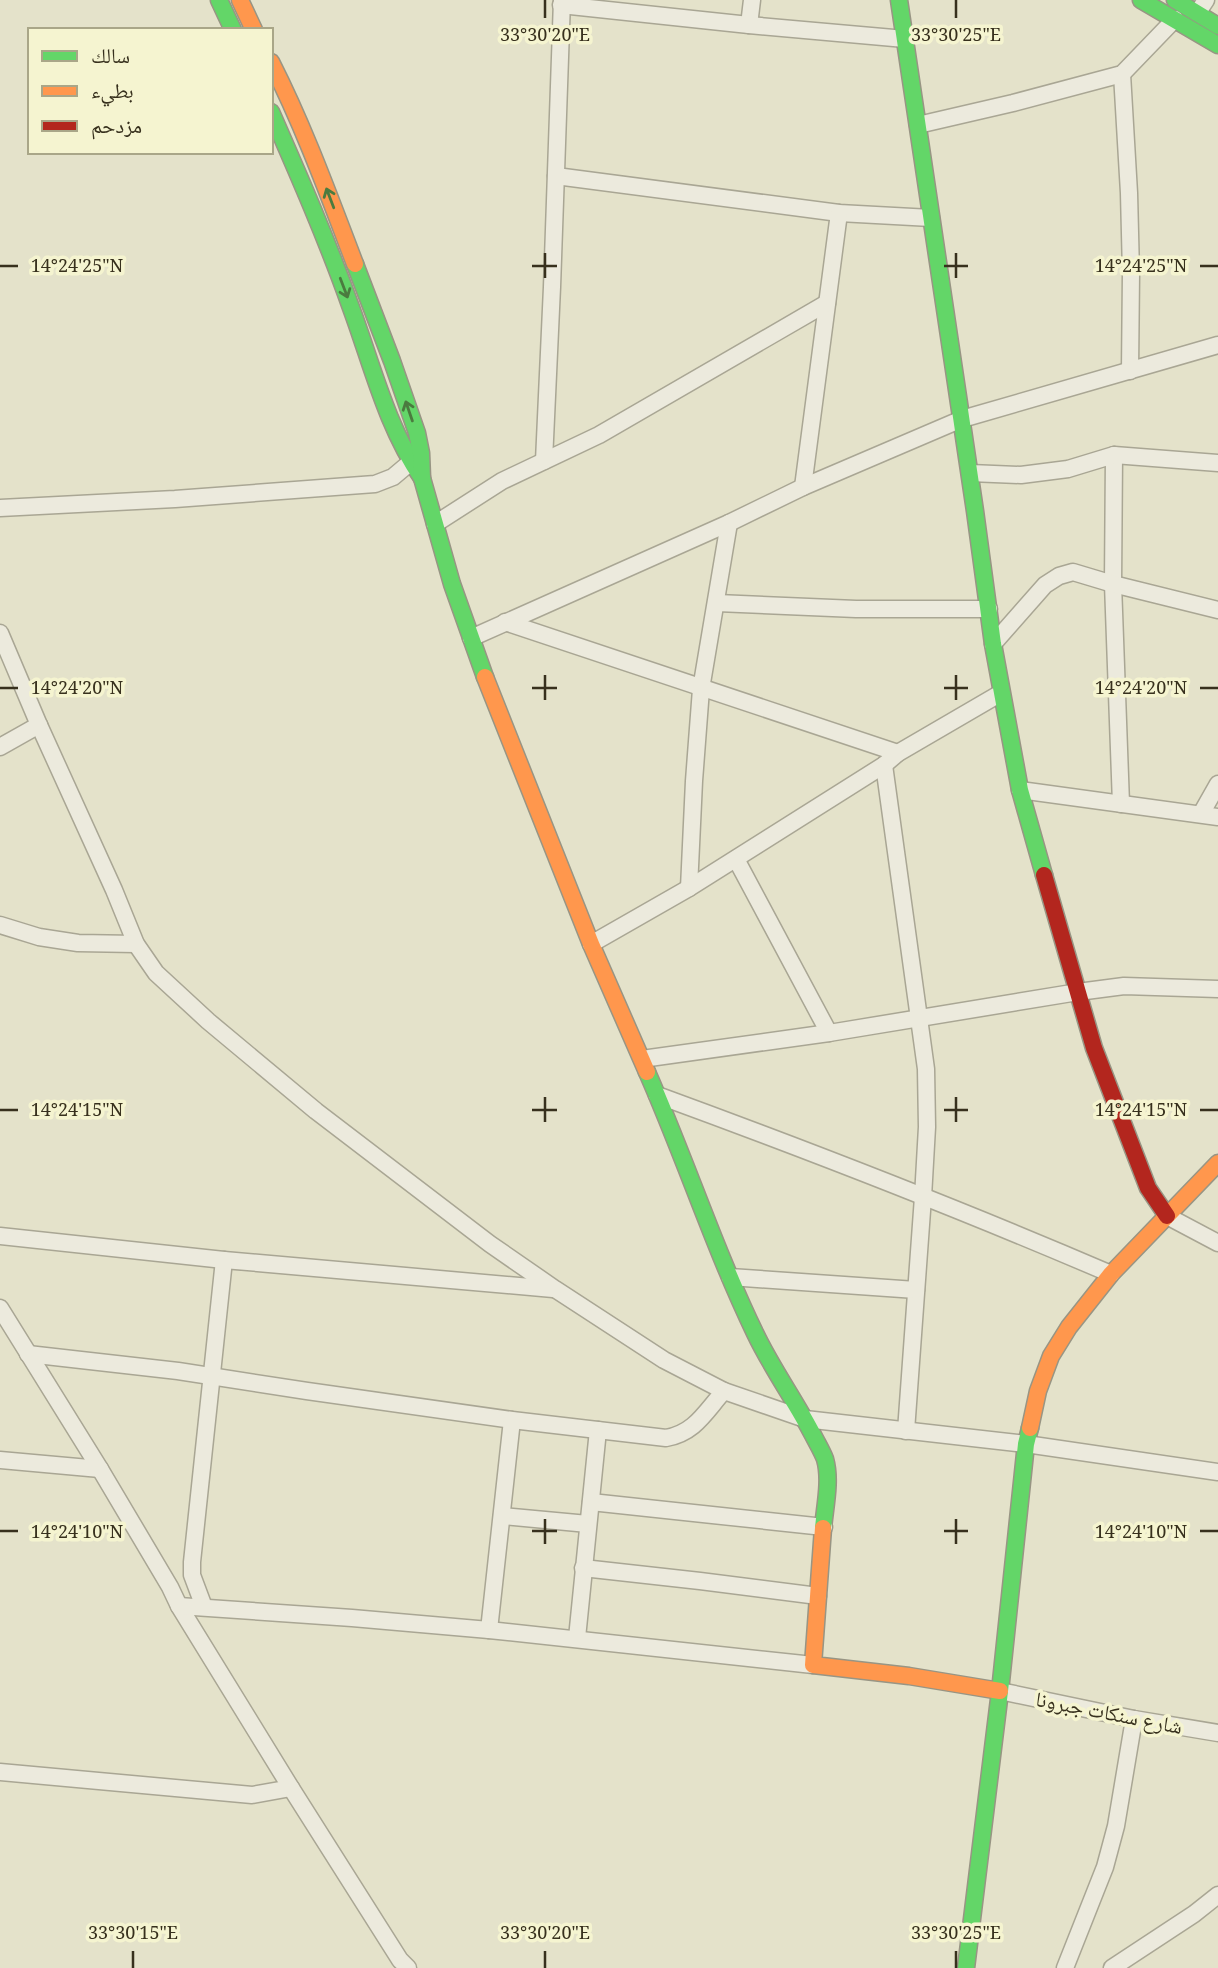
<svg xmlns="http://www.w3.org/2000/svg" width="1218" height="1968" viewBox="0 0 1218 1968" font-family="Georgia,'Noto Naskh Arabic',serif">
  <rect width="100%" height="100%" fill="#e4e2ca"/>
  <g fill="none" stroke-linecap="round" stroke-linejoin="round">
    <g stroke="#a9a694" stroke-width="19">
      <g id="street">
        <path d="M561,5L749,25L905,39"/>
        <path d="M1198,12L1206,0"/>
        <path d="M749,25L752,0"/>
        <path d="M1122,74L1129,193L1131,273L1130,371"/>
        <path d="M918,125L1013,103L1122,74L1175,19"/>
        <path d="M556,176L839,213L931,218"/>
        <path d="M1114,455L1113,584L1121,804"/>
        <path d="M544,461L552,287L562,0"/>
        <path d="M970,473L1021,475L1068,469L1114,455L1218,463"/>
        <path d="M803,487L839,213"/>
        <path d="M0,508L175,499L375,484L393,477L418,456"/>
        <path d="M435,524L502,481L599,435L827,303"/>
        <path d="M717,603L856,609H989"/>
        <path d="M505,622L898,753"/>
        <path d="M0,633L39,725L114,890L136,944L156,973L208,1021L316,1111L490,1244L555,1289L664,1360L724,1391L805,1419L1026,1444L1218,1472"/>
        <path d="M471,638L729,523L803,487L962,419L1218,345"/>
        <path d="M993,644L1045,585L1059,576L1073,572L1113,584L1218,610"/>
        <path d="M0,747L39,725"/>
        <path d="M884,765L926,1069L927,1127L923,1197L906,1431"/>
        <path d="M1020,790L1218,817"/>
        <path d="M1201,814L1218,784"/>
        <path d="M736,859L829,1033"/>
        <path d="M689,888L694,781L701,689L729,523"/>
        <path d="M0,925L39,937L78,943L136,944"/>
        <path d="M591,944L689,888L884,765L898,753L1001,693"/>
        <path d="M642,1059L829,1033L1078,992L1124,986L1218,989"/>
        <path d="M657,1095C810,1151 962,1210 1111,1274"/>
        <path d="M1167,1216L1218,1243"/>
        <path d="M0,1236L224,1260L553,1289"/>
        <path d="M730,1277L916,1290"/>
        <path d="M0,1308L100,1469L170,1587L179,1606L291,1788L400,1960L408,1968"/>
        <path d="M28,1354L178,1371L307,1391L512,1420L666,1438C695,1433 705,1412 724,1391"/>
        <path d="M0,1460L100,1469"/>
        <path d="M591,1502L824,1527"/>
        <path d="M502,1516L588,1524"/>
        <path d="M583,1568L700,1581L818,1596"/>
        <path d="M179,1606L352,1618L489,1630L813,1665"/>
        <path d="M204,1607L192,1575V1562L224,1260"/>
        <path d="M489,1630L512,1420"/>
        <path d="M577,1638L598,1430"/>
        <path d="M1000,1691L1134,1719L1218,1733"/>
        <path d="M0,1772L252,1795L291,1788"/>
        <path d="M1065,1968L1105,1867L1116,1826L1134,1719"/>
        <path d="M1112,1968L1194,1914L1218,1895"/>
      </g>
    </g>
    <g stroke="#989584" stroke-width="19">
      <g id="fast">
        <path d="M219,0L233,30"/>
        <path d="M899,0L975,511L993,644L1020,790L1044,875"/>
        <path d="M1141,0L1218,45"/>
        <path d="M1175,0L1218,26"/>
        <path d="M271,112C299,176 327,240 350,305C372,364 386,426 422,478"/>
        <path d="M355,264L392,361L417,433L421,453L422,478L452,584L485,677"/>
        <path d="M647,1072C685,1158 714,1248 755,1333C772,1369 795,1400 813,1435C817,1443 822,1451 825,1459C831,1480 825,1506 823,1528"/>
        <path d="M966,1968L1000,1691L1026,1444L1030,1428"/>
      </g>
    </g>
    <g stroke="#989584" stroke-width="19">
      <g id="slow">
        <path d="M240,0L254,30"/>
        <path d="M271,62C304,127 329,196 355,264"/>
        <path d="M485,677L591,944L647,1072"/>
        <path d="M1030,1428L1038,1391L1051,1356L1069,1327L1111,1274L1218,1163"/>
        <path d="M823,1528L813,1665L909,1676L1000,1691"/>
      </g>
    </g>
    <g stroke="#989584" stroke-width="19">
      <path id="jam" d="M1044,875L1094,1048L1148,1188L1167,1216"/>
    </g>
    <use href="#street" stroke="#eceadd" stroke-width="16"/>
    <use href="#fast" stroke="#63d668" stroke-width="16"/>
    <use href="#slow" stroke="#ff974d" stroke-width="16"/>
    <use href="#jam" stroke="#b3261e" stroke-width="16"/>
  </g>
  <defs><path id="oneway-shaft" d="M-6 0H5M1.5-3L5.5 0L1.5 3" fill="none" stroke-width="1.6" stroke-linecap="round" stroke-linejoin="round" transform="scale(1.75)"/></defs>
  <g stroke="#4b7b3f">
    <use href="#oneway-shaft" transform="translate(330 198) rotate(-111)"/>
    <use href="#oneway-shaft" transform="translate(344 288) rotate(69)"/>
    <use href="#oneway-shaft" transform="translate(409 411) rotate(-109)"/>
  </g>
  <path fill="none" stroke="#37301d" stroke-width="2.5" d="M545,0V18M956,0V18M545,253V278M956,253V278M0,266H18M532,266H557M944,266H968M1200,266H1218M545,675V700M956,675V700M0,688H18M532,688H557M944,688H968M1200,688H1218M545,1097V1122M956,1097V1122M0,1110H18M532,1110H557M944,1110H968M1200,1110H1218M545,1519V1544M956,1519V1544M0,1531H18M532,1531H557M944,1531H968M1200,1531H1218M133,1951V1968M545,1951V1968M956,1951V1968"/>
  <g text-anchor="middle" stroke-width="7" stroke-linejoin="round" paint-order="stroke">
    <g font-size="21" fill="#37301d" stroke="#f5f4d0">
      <text transform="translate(1109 1713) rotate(11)" y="7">شارع سنكات جبرونا</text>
    </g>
  </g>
  <g font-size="18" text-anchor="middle" fill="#37301d" stroke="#f5f4d0" stroke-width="7" stroke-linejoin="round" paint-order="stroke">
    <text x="545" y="41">33°30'20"E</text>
    <text x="956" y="41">33°30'25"E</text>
    <text x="77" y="272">14°24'25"N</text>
    <text x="1141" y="272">14°24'25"N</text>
    <text x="77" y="694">14°24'20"N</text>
    <text x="1141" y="694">14°24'20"N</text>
    <text x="77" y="1116">14°24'15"N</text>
    <text x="1141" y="1116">14°24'15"N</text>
    <text x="77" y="1538">14°24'10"N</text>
    <text x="1141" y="1538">14°24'10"N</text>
    <text x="133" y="1939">33°30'15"E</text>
    <text x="545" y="1939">33°30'20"E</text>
    <text x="956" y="1939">33°30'25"E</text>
  </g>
  <rect x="28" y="28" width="245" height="126" fill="#f5f4d0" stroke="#a9a688" stroke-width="2"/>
  <rect x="42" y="51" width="35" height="10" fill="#63d668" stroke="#a9a688" stroke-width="2"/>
  <text x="91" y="63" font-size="21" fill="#37301d">سالك</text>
  <rect x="42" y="86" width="35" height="10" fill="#ff974d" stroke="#a9a688" stroke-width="2"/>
  <text x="91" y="98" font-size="21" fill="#37301d">بطيء</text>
  <rect x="42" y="121" width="35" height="10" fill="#b3261e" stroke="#a9a688" stroke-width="2"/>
  <text x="91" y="133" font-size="21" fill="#37301d">مزدحم</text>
</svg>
